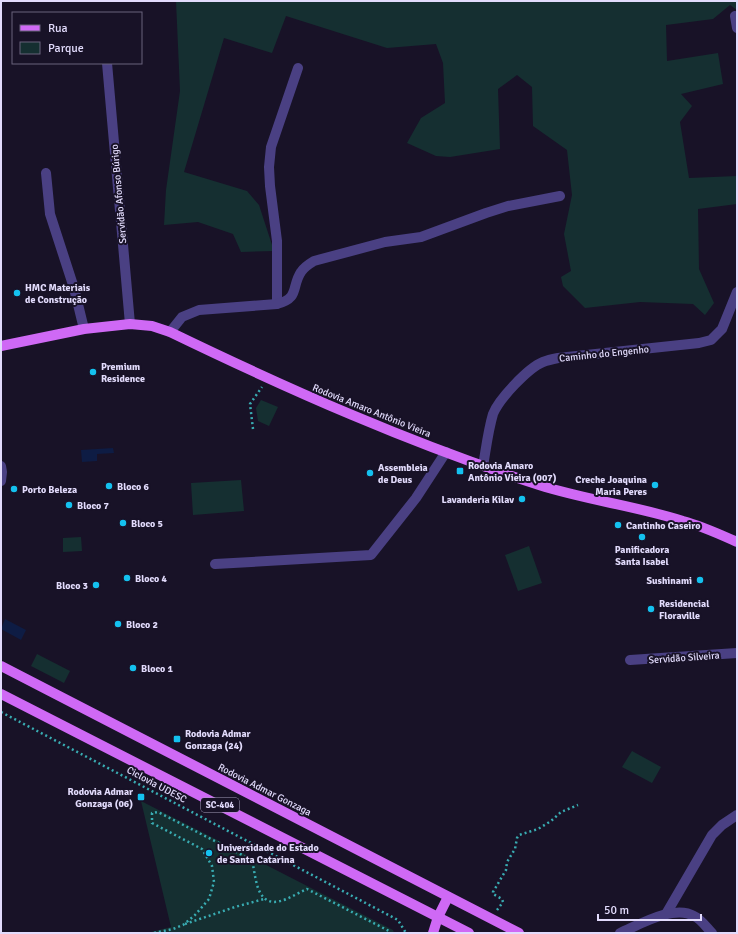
<svg xmlns="http://www.w3.org/2000/svg" width="738" height="934" viewBox="0 0 738 934" font-family="Signika,sans-serif">
  <rect width="100%" height="100%" fill="#181227"/>
  <g fill="#152f31">
    <path d="M176,1H737V10L730,5L713,19L666,25L667,61L718,53L723,84L681,94L692,106L680,122L689,178L737,176V204L698,209L699,269L714,303L705,315L693,304L640,302L585,308L563,286L561,277L571,271L564,234L572,195L567,150L533,126L532,87L517,75L498,89L500,149L450,157L436,156L407,143L421,118L445,103L443,63L436,44L387,48L286,16L272,53L224,38L184,172L247,191L259,205L274,251L241,252L233,234L198,222L164,225L166,190L180,91Z"/>
    <path d="M261,400L278,407L269,426L258,421L256,408Z"/>
    <path d="M241,480L244,511L193,515L191,483Z"/>
    <path d="M81,537L82,551L63,552V538Z"/>
    <path d="M529,546L542,583L518,591L505,555Z"/>
    <path d="M37,654L70,671L64,683L31,666Z"/>
    <path d="M632,751L661,767L652,783L622,767Z"/>
    <path d="M141,801L393,930L394,933H147L171,927Z"/>
  </g>
  <g fill="#0e1c44">
    <path d="M113,448L114,453L97,454V461L82,462L81,450Z"/>
    <path d="M5,619L26,630L21,640L1,629Z"/>
  </g>
  <g fill="none" stroke-linecap="round" stroke-linejoin="round">
    <g stroke="#39acb2" stroke-width="2.5" stroke-dasharray="2 3" stroke-linecap="butt">
      <path d="M253,429L250,404L262,387"/>
      <path d="M1,712L398,920L406,933"/>
      <path d="M497,910L503,902L502,899L493,894V892L506,870L507,862L515,849L517,838L519,835L538,829L551,821L561,812L578,805"/>
      <path d="M185,924L235,907L264,899"/>
      <path d="M154,933L173,929L183,925L195,915L209,899L214,882L212,866L202,849L152,823V813L158,812L252,860C254,869 255,879 258,888C268,914 289,897 307,889L389,931V933"/>
    </g>
    <g stroke="#4a4083" stroke-width="10">
      <path d="M735,16L737,28"/>
      <path d="M107,63L130,324"/>
      <path d="M46,173L50,214L74,288L84,329"/>
      <path d="M277,304V241L270,186L269,167L271,147L298,68"/>
      <path d="M170,332L182,317L199,310L277,304C300,298 291,287 301,272C304,267 309,264 314,261L385,242L421,237L486,213L508,206L560,196"/>
      <path d="M1,466L2,472L1,481"/>
      <path d="M483,466C486,449 488,431 493,414C499,399 528,368 543,362C548,360 553,359 558,358L699,343L711,340L722,329L737,292"/>
      <path d="M215,564L371,555L416,498L446,452"/>
      <path d="M630,660L737,653"/>
      <path d="M666,914L712,835L722,825L737,815"/>
      <path d="M620,933C639,925 674,904 694,916C701,919 707,928 712,933"/>
    </g>
    <g stroke="#cf69f5" stroke-width="10">
      <path d="M1,346L84,329L130,324L152,326L170,332C290,390 412,444 539,485C586,500 636,506 683,521C702,526 719,534 737,542"/>
      <path d="M1,666L519,933"/>
      <path d="M1,694L469,933"/>
      <path d="M433,933L438,917L448,897"/>
    </g>
  </g>
  <g fill="#14c1ef" stroke="#181227" stroke-width="1.5">
    <circle cx="17" cy="293" r="4"/>
    <circle cx="93" cy="372" r="4"/>
    <rect x="456" y="467" width="8" height="8" rx="2"/>
    <circle cx="370" cy="473" r="4"/>
    <circle cx="655" cy="485" r="4"/>
    <circle cx="109" cy="486" r="4"/>
    <circle cx="14" cy="489" r="4"/>
    <circle cx="522" cy="499" r="4"/>
    <circle cx="69" cy="505" r="4"/>
    <circle cx="123" cy="523" r="4"/>
    <circle cx="618" cy="525" r="4"/>
    <circle cx="642" cy="537" r="4"/>
    <circle cx="127" cy="578" r="4"/>
    <circle cx="700" cy="580" r="4"/>
    <circle cx="96" cy="585" r="4"/>
    <circle cx="651" cy="609" r="4"/>
    <circle cx="118" cy="624" r="4"/>
    <circle cx="133" cy="668" r="4"/>
    <rect x="173" y="735" width="8" height="8" rx="2"/>
    <rect x="137" y="793" width="8" height="8" rx="2"/>
    <circle cx="209" cy="853" r="4"/>
  </g>
  <g text-anchor="middle" stroke-width="4" stroke-linejoin="round" paint-order="stroke">
    <rect fill="#181227" stroke="#a59fbc" stroke-width="1" x="201" y="798" width="38" height="14" rx="3"/>
    <g font-size="9" font-weight="bold" fill="#e2dbfc">
      <text x="220" y="808">SC-404</text>
    </g>
    <g font-size="10" fill="#e2dbfc" stroke="#181227">
      <text transform="translate(118 194) rotate(-95)" y="4">Servidão Afonso Búrigo</text>
      <text transform="translate(604 353) rotate(-6)" y="4">Caminho do Engenho</text>
      <text transform="translate(372 410) rotate(22)" y="4">Rodovia Amaro Antônio Vieira</text>
      <text transform="translate(684 657) rotate(-4)" y="4">Servidão Silveira</text>
      <text transform="translate(157 784) rotate(28)" y="4">Ciclovia UDESC</text>
      <text transform="translate(265 789) rotate(27)" y="4">Rodovia Admar Gonzaga</text>
    </g>
    <g font-size="10" font-weight="bold" fill="#e2dbfc" stroke="#181227" text-anchor="start">
      <text x="25" y="291">HMC Materiais<tspan x="25" dy="12">de Construção</tspan></text>
      <text x="101" y="370">Premium<tspan x="101" dy="12">Residence</tspan></text>
      <text x="468" y="469">Rodovia Amaro<tspan x="468" dy="12">Antônio Vieira (007)</tspan></text>
      <text x="378" y="471">Assembleia<tspan x="378" dy="12">de Deus</tspan></text>
      <text x="647" y="483" text-anchor="end">Creche Joaquina<tspan x="647" dy="12">Maria Peres</tspan></text>
      <text x="117" y="490">Bloco 6</text>
      <text x="22" y="493">Porto Beleza</text>
      <text x="514" y="503" text-anchor="end">Lavanderia Kilav</text>
      <text x="77" y="509">Bloco 7</text>
      <text x="131" y="527">Bloco 5</text>
      <text x="626" y="529">Cantinho Caseiro</text>
      <text x="642" y="553" text-anchor="middle">Panificadora<tspan x="642" dy="12">Santa Isabel</tspan></text>
      <text x="135" y="582">Bloco 4</text>
      <text x="692" y="584" text-anchor="end">Sushinami</text>
      <text x="88" y="589" text-anchor="end">Bloco 3</text>
      <text x="659" y="607">Residencial<tspan x="659" dy="12">Floraville</tspan></text>
      <text x="126" y="628">Bloco 2</text>
      <text x="141" y="672">Bloco 1</text>
      <text x="185" y="737">Rodovia Admar<tspan x="185" dy="12">Gonzaga (24)</tspan></text>
      <text x="133" y="795" text-anchor="end">Rodovia Admar<tspan x="133" dy="12">Gonzaga (06)</tspan></text>
      <text x="217" y="851">Universidade do Estado<tspan x="217" dy="12">de Santa Catarina</tspan></text>
    </g>
  </g>
  <rect width="738" height="934" fill="none" stroke="#e2dbfc" stroke-width="4"/>
  <rect x="12" y="12" width="130" height="52" fill="#181227" stroke="#69627c"/>
  <rect x="20" y="25" width="20" height="6" fill="#cf69f5" stroke="#69627c"/>
  <text x="48" y="32" font-size="12" fill="#e2dbfc">Rua</text>
  <rect x="20" y="42" width="20" height="12" fill="#152f31" stroke="#69627c"/>
  <text x="48" y="52" font-size="12" fill="#e2dbfc">Parque</text>
  <path d="M598 914v6h103v-6" fill="none" stroke="#e2dbfc" stroke-width="2"/>
  <text x="604" y="914" font-size="12" fill="#e2dbfc" stroke="#181227" stroke-width="3" paint-order="stroke">50 m</text>
</svg>
